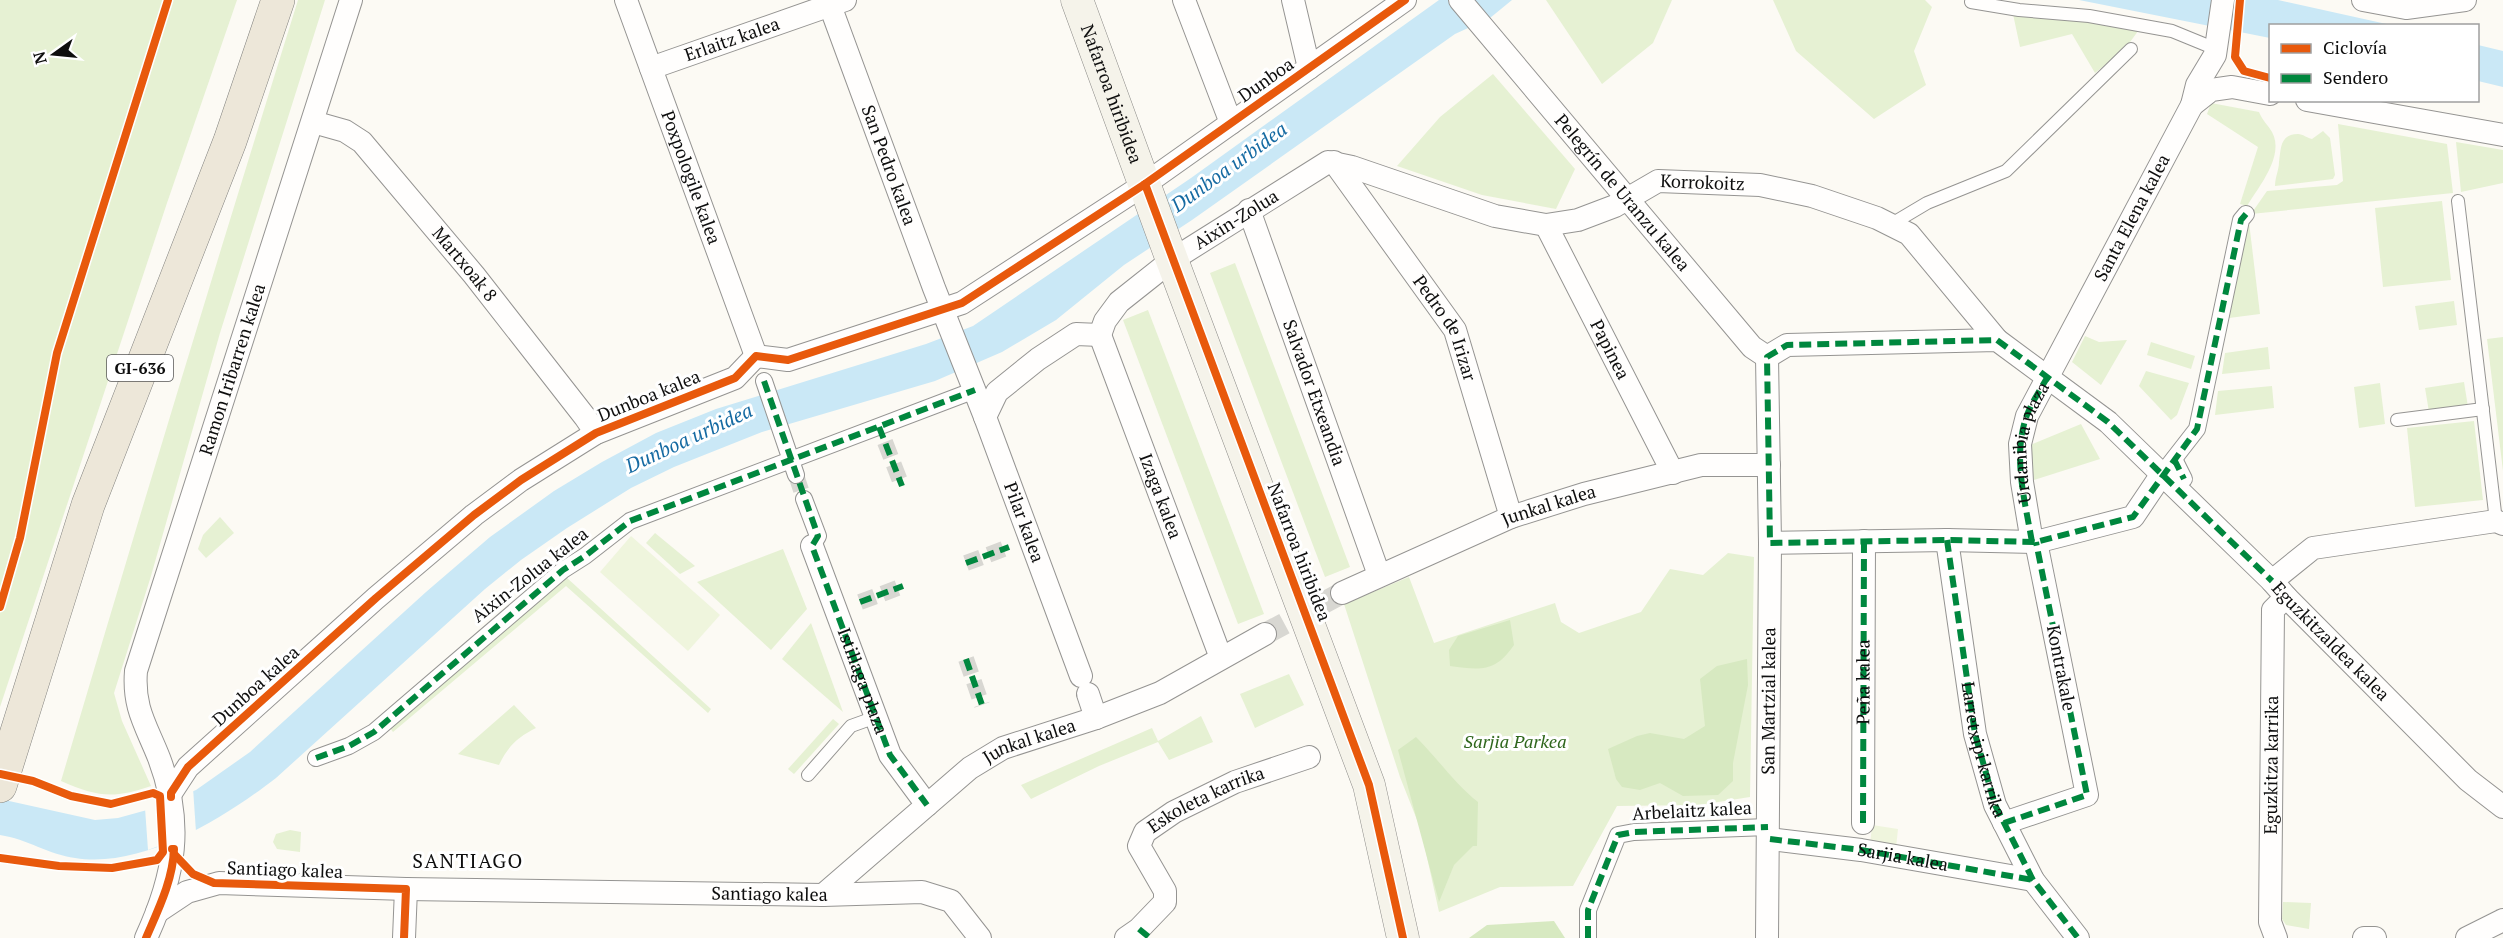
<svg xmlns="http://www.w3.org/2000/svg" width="2503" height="938" viewBox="0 0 2503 938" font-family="'PT Serif',serif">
  <rect width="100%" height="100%" fill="#fcfaf4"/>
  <g fill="#e6f1d3">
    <path d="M0,0H237L167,203L0,707Z"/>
    <path d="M298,0H325L220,333L151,576L114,693L122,721L151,786C113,799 98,797 61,781C138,520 217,260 298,0Z"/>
    <path d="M1546,0H1672L1653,43L1602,84Z"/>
    <path d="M1773,0H1925L1932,7L1914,51L1926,85L1874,119L1796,51Z"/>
    <path d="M2013,14L2083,17L2141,27L2125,49L2095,73L2072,34L2020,47Z"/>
    <path d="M1493,74L1575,169L1556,209L1482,195L1397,166L1440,117Z"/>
    <path d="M2211,103L2259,112C2262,120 2268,125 2272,132C2285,156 2259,186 2247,206L2240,204L2258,147L2207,114Z"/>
    <path d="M2338,124L2447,144L2453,193L2251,214L2267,191L2337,185L2343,181Z"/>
    <path d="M2323,131L2330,138L2335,175L2333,179L2275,186C2275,177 2279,170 2279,162C2281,148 2280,134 2298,134C2303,134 2307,138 2312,139Z"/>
    <path d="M2456,142L2503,150V183L2461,192Z"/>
    <path d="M2442,201L2451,280L2383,287L2375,208Z"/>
    <path d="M2249,222L2260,314L2229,318L2244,223Z"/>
    <path d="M1235,263L1350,567L1325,577L1210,273Z"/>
    <path d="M2454,301L2457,325L2419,330L2415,306Z"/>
    <path d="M1148,310L1264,614L1238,624L1123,320Z"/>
    <path d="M2085,336L2099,342L2127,340L2101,385L2072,362Z"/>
    <path d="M2503,337V471L2487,339Z"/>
    <path d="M2151,342L2195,356L2191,369L2147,355Z"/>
    <path d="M2268,347L2270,369L2222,374L2225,353Z"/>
    <path d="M2146,371L2189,383L2177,415L2171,420L2139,386Z"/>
    <path d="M2464,382L2468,407L2429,412L2425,388Z"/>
    <path d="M2380,383L2385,424L2359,428L2354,387Z"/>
    <path d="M2272,386L2274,408L2215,415L2218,391Z"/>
    <path d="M2474,421L2483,500L2415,507L2407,428Z"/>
    <path d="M2081,424L2100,459L2034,480L2028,446Z"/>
    <path d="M220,517L234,533L206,558L198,549L203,535Z"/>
    <path d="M655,533L695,566L680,574L646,543Z"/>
    <path d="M783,549L807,609L771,650L697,582Z"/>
    <path d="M1728,553L1754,557L1750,797L1699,805L1617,806L1573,886L1500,887L1439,912L1421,830L1400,777L1344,604L1409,577L1434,643L1555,603L1561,622L1579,633L1641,612L1670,569L1703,575Z"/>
    <path d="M566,577L711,709L708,713L566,586L393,732L387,724Z"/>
    <path d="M811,623L843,712L782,659Z"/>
    <path d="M1289,674L1304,705L1255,728L1240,694Z"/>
    <path d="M514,705L536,728C518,737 508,746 499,765L458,754Z"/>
    <path d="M1201,716L1213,742L1169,760L1158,742L1099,766L1031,799L1021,785L1152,728L1158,741Z"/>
    <path d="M833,719L839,724L794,774L788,769Z"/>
    <path d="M290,830L301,832L300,852L277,849L273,842L276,834Z"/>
    <path d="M2283,902L2311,903L2309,929L2286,925L2282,919Z"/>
  </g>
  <g fill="#d7e9c1">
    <path d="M1510,620L1514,645C1495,673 1480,670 1450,666L1449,650L1458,636Z"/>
    <path d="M1747,659L1748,685L1733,763V781L1718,795L1683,796L1660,783L1640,790L1622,787L1616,779L1608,749L1637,736L1650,733L1684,739L1705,726L1700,679L1717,666Z"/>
    <path d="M1416,737C1437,758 1455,784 1478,802L1477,846H1473L1454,865L1439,902L1398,750Z"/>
    <path d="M1554,921L1565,938H1469L1487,925Z"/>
  </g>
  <g fill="#eff5dd">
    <path d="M631,536L720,615L688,651L600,572Z"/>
    <path d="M1872,825L1898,829L1896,848L1870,845Z"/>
  </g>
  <g fill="#cae8f6">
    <path d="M1439,0H1512L1490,18L1455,34L1192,220L1124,265L1056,320L1002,352L935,381L762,432L674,467L631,488L567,528L521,560L485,589L276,778C224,818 143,869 75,858C50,855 27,839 0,835V799L95,820L118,818L147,810L196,790L250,752L426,592L490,537L554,491L602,462L656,433L716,409L926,344L973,326L1191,178Z"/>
    <path d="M2079,0H2278L2391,25L2270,26V38Z"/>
    <path d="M2478,45L2503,51V87L2478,81Z"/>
  </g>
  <path fill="#fcfaf4" d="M193,788L196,832L148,850L145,808Z"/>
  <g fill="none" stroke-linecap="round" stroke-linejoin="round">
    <g stroke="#d8d7d2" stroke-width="16" stroke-dasharray="16 8" stroke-linecap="butt">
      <path d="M885,442L902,486"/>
      <path d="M796,475L804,499"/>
      <path d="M966,563L1009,547"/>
      <path d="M860,602L903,586"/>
      <path d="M966,659L982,705"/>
    </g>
    <path stroke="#d8d7d2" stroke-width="22" stroke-dasharray="22 11" stroke-linecap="butt" d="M1265,634L1342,593"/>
    <g stroke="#959492" stroke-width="14">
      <g id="service">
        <path d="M1971,2L2019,10L2089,16L2172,31L2216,49"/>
        <path d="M2458,201L2496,521"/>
        <path d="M1890,225L1927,203L2006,171L2131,49"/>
        <path d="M2397,420L2483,409"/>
        <path d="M808,775L851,726L876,717"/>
      </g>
    </g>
    <g stroke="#959492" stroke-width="18">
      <g id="pedestrian">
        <path d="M764,381L796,475"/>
        <path d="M2174,459L2184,479"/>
        <path d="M2162,474L2197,429L2241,220L2246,214"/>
        <path d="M804,499L818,536L812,546"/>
        <path d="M316,758L349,746L374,732L563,570L585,556L630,521L975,390"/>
        <path d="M1588,938V910L1618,835L1634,832L1768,827"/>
      </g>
    </g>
    <g stroke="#959492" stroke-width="24">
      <g id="minor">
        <path id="s1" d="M626,0L756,356"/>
        <path id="s2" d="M828,0L934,288L985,417L1081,676"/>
        <path d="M1184,0L1231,123"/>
        <path d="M1293,0L1309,68"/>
        <path id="s3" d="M1460,0L1752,347L1767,357"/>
        <path d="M2363,0L2406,8L2465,0"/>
        <path id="s4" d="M651,68L845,0"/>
        <path d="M2307,100L2503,135"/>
        <path d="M2192,105L2211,90L2232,87L2270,94"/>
        <path id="s5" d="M313,122L345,131L362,142L474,275L585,417L596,433"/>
        <path id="s6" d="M1334,162L1455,330L1511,517"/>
        <path id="s7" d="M1249,210L1379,575"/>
        <path id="s8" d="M1546,225L1673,473"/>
        <path id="s9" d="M1100,335L1105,321L1119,302L1172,260L1328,162L1352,167L1495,216L1546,225L1578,220L1615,206L1658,181L1760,185L1812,196L1877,218L1909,234L1997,340"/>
        <path id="s10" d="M1100,335L1221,658"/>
        <path id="s11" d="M1767,357L1787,345L1997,340L2108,422L2272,581L2286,597L2468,780L2503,807"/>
        <path d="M985,417L997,392L1038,359L1076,334L1100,335"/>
        <path d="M1947,540L1975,734L1995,805L2033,880L2078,938"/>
        <path id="s12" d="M2032,542L2022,482L2020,444L2027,416L2192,105L2197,85L2215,55L2223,0"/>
        <path d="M1770,543L1947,540L2036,542L2133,517L2162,474"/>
        <path d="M812,546L890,755L927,805"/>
        <path d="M2272,581L2313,548L2496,521L2503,524"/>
        <path id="s13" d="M1342,593L1511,517L1584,494L1701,465H1769"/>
        <path d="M1088,694L1096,718"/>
        <path d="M171,793L188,767L376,598L474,515L521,480L596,433L735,378L756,356L788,360L962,303L1145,184L1405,0"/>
        <path d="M1863,823L1864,541"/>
        <path d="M2004,823L2087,795L2036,542"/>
        <path id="s14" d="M1770,839L1861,850L2033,880"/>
        <path id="s15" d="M823,895L970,768L1003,748L1096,718L1160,693L1265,634"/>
        <path id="s16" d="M157,912L187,892L219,883L406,889L823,895L922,892L951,901L980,938"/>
        <path id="s17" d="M146,938C175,875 184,824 159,758C146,725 133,708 136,671L351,0"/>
        <path d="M404,938L406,889"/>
        <path id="s18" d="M1126,938L1139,929L1165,902V891L1139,846L1145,832L1174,812L1235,782L1309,757"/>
        <path id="s19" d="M1767,938L1770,543L1767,357"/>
        <path id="s20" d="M2276,938L2270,922L2273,610L2286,597"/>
        <path d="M2364,938H2375"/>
        <path d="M2467,938L2503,920"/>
      </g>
    </g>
    <g stroke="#8c8b88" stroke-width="33">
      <g id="secondary">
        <path id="s21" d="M1077,0L1172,260L1369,785L1403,938"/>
      </g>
    </g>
    <g stroke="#82827f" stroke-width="34">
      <path id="primary" d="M0,786L88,505L230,141L278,0"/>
    </g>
    <use href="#service" stroke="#fffefd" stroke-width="12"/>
    <use href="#pedestrian" stroke="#fffefd" stroke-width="16"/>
    <use href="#minor" stroke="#fffefd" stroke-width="22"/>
    <use href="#secondary" stroke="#f5f3ea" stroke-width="32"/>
    <use href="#primary" stroke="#ede7d9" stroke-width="33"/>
    <g stroke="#00873e" stroke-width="6" stroke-dasharray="12 6" stroke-linecap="butt">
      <path d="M2246,214L2241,220L2197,429L2133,517L2036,542L1947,540L1770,543L1767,357L1787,345L1997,340L2108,422L2272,581"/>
      <path id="s22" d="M764,381L818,536L812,546L890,755L927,805"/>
      <path d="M879,427L902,486"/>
      <path d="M2174,459L2184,479"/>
      <path id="s23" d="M1947,540L1975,734L1995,805L2033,880L2078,938"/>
      <path d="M2032,542C2025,501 2012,455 2027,415C2032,402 2040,390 2047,378"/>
      <path d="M966,563L1009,547"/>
      <path d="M860,602L903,586"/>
      <path d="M966,659L982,705"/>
      <path d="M316,758L349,746L374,732L563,570L585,556L630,521L975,390"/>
      <path id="s24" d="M1863,823L1864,541"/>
      <path d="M2004,823L2087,795L2036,542"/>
      <path d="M1770,839L1861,850L2033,880"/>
      <path d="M1139,929L1150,938"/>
      <path d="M1588,938V910L1618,835L1634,832L1768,827"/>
    </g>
    <g stroke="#fff" stroke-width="11">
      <g id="cycleway">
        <path d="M2240,0L2235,57L2244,71L2270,78"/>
        <path d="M1145,184L1369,785L1403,938"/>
        <path d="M0,607L20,538L57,353L168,0"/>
        <path d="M0,774L33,781L71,796L111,804L153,793L160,796L163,852L157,860L112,868L59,866L0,858"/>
        <path d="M171,797V793L188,767L376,598L474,515L521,480L596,433L735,378L756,356L788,360L962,303L1145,184L1405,0"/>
        <path d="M174,854L193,874L214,883L406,889L404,938"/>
        <path d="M146,938C158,910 173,880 174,849H172"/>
      </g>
    </g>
    <use href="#cycleway" stroke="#e8590c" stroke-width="8"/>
  </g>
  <g text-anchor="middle" stroke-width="6" stroke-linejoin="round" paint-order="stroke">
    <rect fill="#fff" stroke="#565656" stroke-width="1.5" x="107" y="355" width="66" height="26" rx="4.5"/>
    <g font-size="16" font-weight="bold" fill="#0e0e0e">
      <text x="140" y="374">GI-636</text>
    </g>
    <g font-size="18" fill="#0e0e0e" stroke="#fff">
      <text dy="6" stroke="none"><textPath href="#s4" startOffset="86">Erlaitz kalea</textPath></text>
      <text transform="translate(1266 80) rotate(-35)" y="6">Dunboa</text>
      <text dy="6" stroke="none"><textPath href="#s21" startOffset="100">Nafarroa hiribidea</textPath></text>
      <text dy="6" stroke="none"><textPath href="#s2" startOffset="176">San Pedro kalea</textPath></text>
      <text dy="6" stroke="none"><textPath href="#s1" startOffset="189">Poxpologile kalea</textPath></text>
      <text dy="6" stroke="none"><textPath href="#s9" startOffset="684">Korrokoitz</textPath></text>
      <text dy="6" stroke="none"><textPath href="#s3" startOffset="252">Pelegrín de Uranzu kalea</textPath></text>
      <text dy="6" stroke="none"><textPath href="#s12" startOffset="352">Santa Elena kalea</textPath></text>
      <text dy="6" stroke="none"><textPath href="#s9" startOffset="182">Aixin-Zolua</textPath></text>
      <text dy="6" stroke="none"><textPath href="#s5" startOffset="213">Martxoak 8</textPath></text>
      <text dy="6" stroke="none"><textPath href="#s6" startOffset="201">Pedro de Irizar</textPath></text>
      <text dy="6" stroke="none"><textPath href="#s8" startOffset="140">Papinea</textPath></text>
      <text dy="6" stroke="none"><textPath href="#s17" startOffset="594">Ramon Iribarren kalea</textPath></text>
      <text dy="6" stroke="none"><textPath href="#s7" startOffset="194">Salvador Etxeandia</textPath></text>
      <text transform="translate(649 396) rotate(-22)" y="6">Dunboa kalea</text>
      <text dy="6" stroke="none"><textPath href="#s12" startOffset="102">Urdanibia plaza</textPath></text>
      <text dy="6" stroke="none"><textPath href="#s10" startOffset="172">Izaga kalea</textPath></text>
      <text dy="6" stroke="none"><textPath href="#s13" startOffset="225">Junkal kalea</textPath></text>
      <text dy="6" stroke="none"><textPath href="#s2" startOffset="558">Pilar kalea</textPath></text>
      <text transform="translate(1299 552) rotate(69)" y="6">Nafarroa hiribidea</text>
      <text transform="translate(530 575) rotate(-38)" y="6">Aixin-Zolua kalea</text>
      <text dy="6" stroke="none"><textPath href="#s11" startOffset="684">Eguzkitzaldea kalea</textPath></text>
      <text transform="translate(2061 668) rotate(79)" y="6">Kontrakale</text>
      <text dy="6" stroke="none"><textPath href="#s22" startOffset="320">Istillaga plaza</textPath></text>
      <text dy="6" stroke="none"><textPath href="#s24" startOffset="141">Peña kalea</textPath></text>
      <text transform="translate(256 686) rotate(-42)" y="6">Dunboa kalea</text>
      <text dy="6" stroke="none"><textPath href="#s19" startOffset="237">San Martzial kalea</textPath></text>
      <text dy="6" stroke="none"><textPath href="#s15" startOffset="260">Junkal kalea</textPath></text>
      <text dy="6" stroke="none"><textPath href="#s23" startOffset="213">Larretxipi karrika</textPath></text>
      <text dy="6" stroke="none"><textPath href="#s20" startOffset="174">Eguzkitza karrika</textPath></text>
      <text dy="6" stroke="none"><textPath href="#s18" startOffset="201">Eskoleta karrika</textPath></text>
      <text transform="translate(1692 811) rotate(-3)" y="6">Arbelaitz kalea</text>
      <text dy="6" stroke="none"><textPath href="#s14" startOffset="134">Sarjia kalea</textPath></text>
      <text transform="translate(285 870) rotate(2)" y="6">Santiago kalea</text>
      <text dy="6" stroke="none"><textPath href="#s16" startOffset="620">Santiago kalea</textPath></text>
    </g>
    <g font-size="18" font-style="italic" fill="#2f671d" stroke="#fff">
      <text x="1515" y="748">Sarjia Parkea</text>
    </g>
    <g font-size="20" font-style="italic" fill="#156aa2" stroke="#fff">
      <text transform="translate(1229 167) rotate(-36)" y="7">Dunboa urbidea</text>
      <text transform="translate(689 438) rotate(-25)" y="7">Dunboa urbidea</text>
    </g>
    <g font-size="20" letter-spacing="1.5" fill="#0e0e0e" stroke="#fff">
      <text x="468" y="868">SANTIAGO</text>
    </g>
  </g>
  <rect x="2269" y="24" width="210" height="78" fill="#ffffff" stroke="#9f9f9f" stroke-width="1.5"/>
  <rect x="2281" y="44" width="30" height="9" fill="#e8590c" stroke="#9f9f9f" stroke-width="1.5"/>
  <text x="2323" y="54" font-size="18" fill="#0e0e0e">Ciclovía</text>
  <rect x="2281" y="74" width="30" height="9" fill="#00873e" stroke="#9f9f9f" stroke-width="1.5"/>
  <text x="2323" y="84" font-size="18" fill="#0e0e0e">Sendero</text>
  <g transform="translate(54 54) rotate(255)" stroke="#ffffff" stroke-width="4.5" paint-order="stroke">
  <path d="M0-4.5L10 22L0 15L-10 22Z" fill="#0e0e0e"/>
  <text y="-9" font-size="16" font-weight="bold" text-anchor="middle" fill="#0e0e0e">N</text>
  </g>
</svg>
